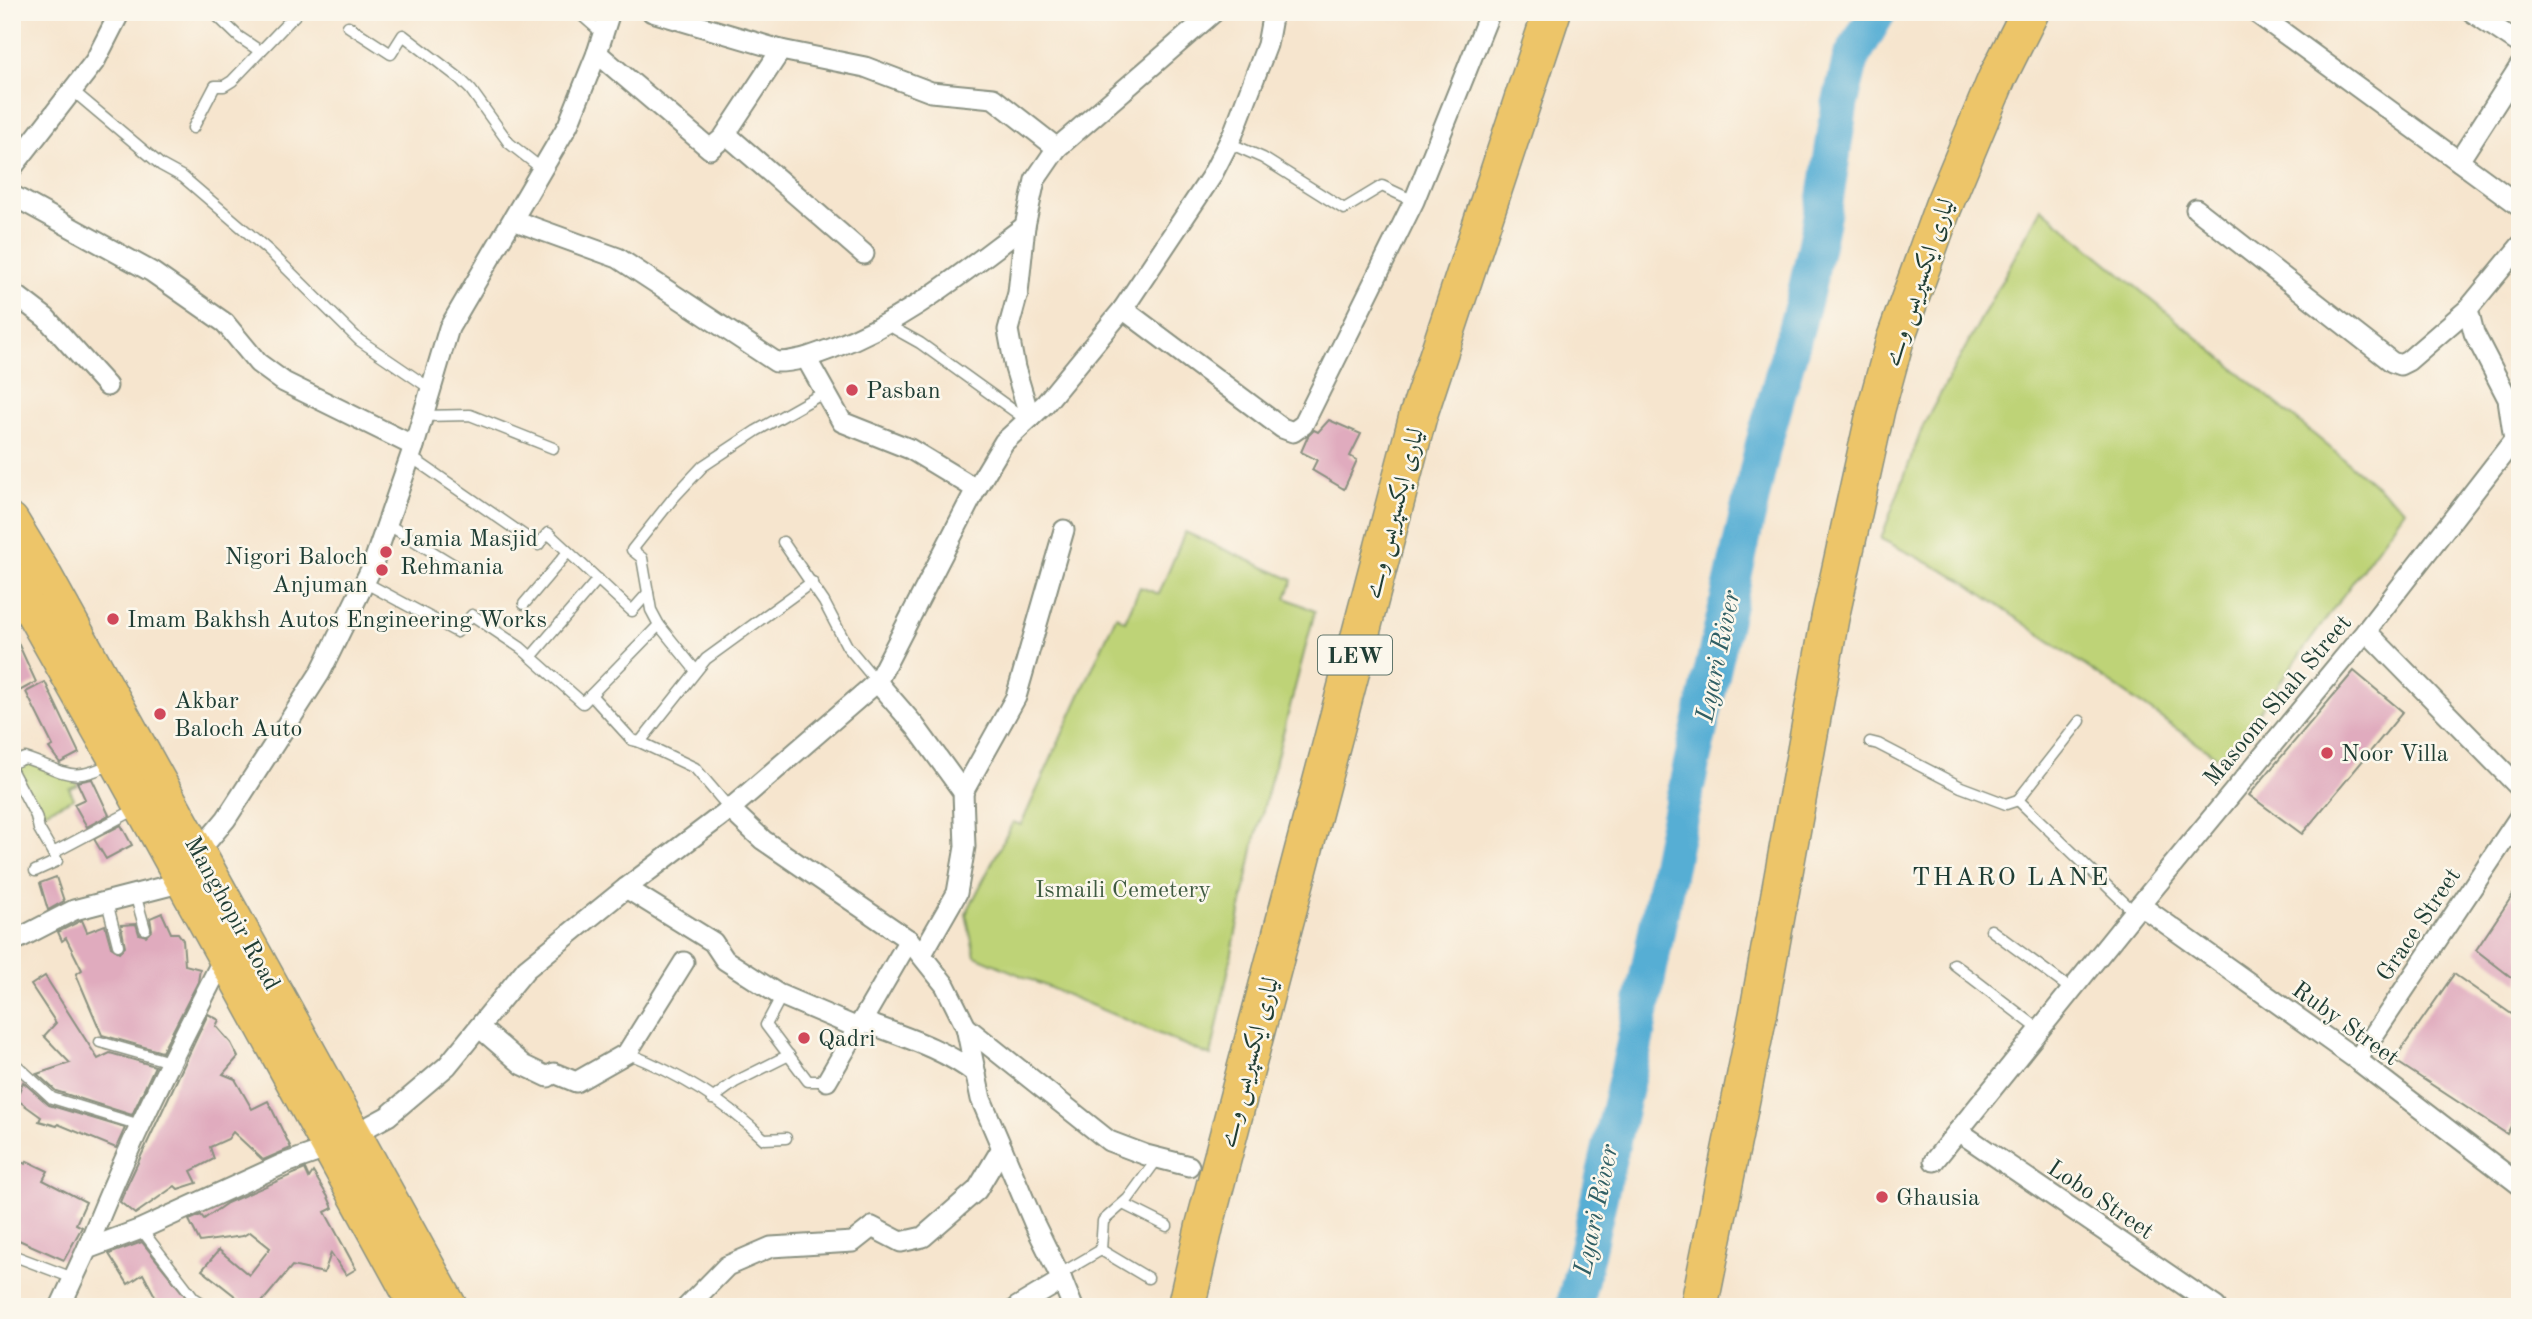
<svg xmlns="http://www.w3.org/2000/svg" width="2532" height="1319" viewBox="0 0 2532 1319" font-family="'Old Standard TT',Amiri,serif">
  <rect width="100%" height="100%" fill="#fbf7ec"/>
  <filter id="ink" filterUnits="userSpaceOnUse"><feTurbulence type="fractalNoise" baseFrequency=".0143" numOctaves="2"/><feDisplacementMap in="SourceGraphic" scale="14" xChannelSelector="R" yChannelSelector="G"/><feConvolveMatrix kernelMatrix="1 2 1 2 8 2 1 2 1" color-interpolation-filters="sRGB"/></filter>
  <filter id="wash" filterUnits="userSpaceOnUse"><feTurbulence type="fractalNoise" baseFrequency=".00686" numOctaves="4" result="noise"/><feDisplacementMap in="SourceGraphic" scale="28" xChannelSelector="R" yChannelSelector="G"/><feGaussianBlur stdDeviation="1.57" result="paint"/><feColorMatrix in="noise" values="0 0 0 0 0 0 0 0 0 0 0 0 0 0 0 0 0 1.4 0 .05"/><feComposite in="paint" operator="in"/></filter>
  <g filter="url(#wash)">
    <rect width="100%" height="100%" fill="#f6e5ce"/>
    <g fill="#bed377" stroke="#6e8856" stroke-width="2">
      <path d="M2041,208L2405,510L2223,761L1960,579L1881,539L1923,426Z"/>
      <path d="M1185,532L1293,580L1286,598L1315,611L1254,844L1211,1056L975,956L966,914L1013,822L1021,825L1116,616L1125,621L1140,587L1159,594Z"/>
      <path d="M25,758L73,776L78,785L69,788L74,798L36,816L12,763Z"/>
    </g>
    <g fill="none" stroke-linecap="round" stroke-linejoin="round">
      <path stroke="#57aed4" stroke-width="37" d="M1574,1307L1634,1046L1674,842L1763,446L1804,300L1816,246L1825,202L1840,104L1851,58L1878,12"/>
    </g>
    <g id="blocks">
      <g fill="#e0abbe">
        <path d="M1329,420L1361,434L1350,456L1357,460L1344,489L1312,470L1317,460L1301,452L1308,436L1314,430L1318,432Z"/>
        <path d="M12,630L36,682L12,695Z"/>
        <path d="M2354,671L2403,712L2302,834L2249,795Z"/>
        <path d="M45,682L79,753L60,763L49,748L53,746L26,692Z"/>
        <path d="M92,779L109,815L87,827L74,804L85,799L77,782Z"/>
        <path d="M121,825L132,845L106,859L94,839Z"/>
        <path d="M56,877L64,901L48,910L40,883Z"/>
        <path d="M2520,884V984L2476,950Z"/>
        <path d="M162,913L171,933H178L183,940L185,965L200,969L198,982L162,1052L102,1035L76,974L82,970L66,938L62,941L58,932L82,920L87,932L105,925L111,947L119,952L125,946L121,925L136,924L139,934L146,936L152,930L150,918Z"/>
        <path d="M2454,974L2520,1020V1109L2507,1134L2394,1060Z"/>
        <path d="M45,976L98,1059L110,1053L155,1066L132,1115L56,1091L37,1074L70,1063L44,1036L56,1023L31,985Z"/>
        <path d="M208,1014L219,1020L216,1026L231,1043L238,1057L223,1074L235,1079L252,1109L268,1101L291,1148L263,1160L233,1132L228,1139L210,1147L214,1159L191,1171L197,1183L178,1189L175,1186L135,1214L120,1202L125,1190Z"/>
        <path d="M23,1082L49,1105L125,1128L116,1148L58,1124L57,1126L39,1121L41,1117L16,1099Z"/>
        <path d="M12,1158L26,1164L27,1161L48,1171L43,1180L86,1202L76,1224L82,1227L64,1260L12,1237Z"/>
        <path d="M305,1169L309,1178L313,1172L328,1197L333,1208L325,1212L356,1269L346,1275L331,1253L324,1273L292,1266L258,1307H249L202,1270L219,1250L249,1275L270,1248L250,1232L243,1236L200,1242L189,1220L201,1215L204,1219L227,1203Z"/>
        <path d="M142,1242L193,1306L192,1307H161L143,1274L128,1284L109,1254Z"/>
      </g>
    </g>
  </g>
  <g filter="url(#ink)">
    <use href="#blocks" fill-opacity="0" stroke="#8a9181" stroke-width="2"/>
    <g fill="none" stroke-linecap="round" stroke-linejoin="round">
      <g stroke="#8a9181" stroke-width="13">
        <g id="service">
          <path d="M213,12L239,37L260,51"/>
          <path d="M578,12L603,34"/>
          <path d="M348,26L391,54L403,35L459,78L471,90L509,143L542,169"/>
          <path d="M72,90L161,165L183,177L269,251L359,340L431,389"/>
          <path d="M193,128L215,86H224L232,81L298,12"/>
          <path d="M1229,143L1263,158L1344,209L1382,186L1414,201"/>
          <path d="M886,324L920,343L1028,421"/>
          <path d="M423,416L470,415L553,448"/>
          <path d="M411,457L538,545L548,533L632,611L648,593"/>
          <path d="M387,524L459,568"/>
          <path d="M783,542L824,602L847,646L877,682"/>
          <path d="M364,582L457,632L472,615L521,648L583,703L659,625"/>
          <path d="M524,604L568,552"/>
          <path d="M531,657L598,579"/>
          <path d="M696,671L659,625L651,610L642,558L632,550L674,497L703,466L756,431L825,392"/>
          <path d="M591,695L632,740L640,742L695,768L730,809"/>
          <path d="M2080,721L2018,800L2134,912"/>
          <path d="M640,742L706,659L812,582"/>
          <path d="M1870,742L1878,744L1961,787L2006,804L2018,800"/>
          <path d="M12,763L25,758C66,771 69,785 113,763"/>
          <path d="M12,771L36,816L39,829L53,853L138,808"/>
          <path d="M35,871L57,861L53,853"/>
          <path d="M135,894L145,929"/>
          <path d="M107,902L118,945"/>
          <path d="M1991,930L2072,990"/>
          <path d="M1954,964L2040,1030"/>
          <path d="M782,995L766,1025L808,1081H827"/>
          <path d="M100,1042L170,1062"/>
          <path d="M627,1053C677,1073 725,1101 764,1139L786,1138"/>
          <path d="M12,1061L52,1098L140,1125"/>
          <path d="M712,1099L735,1082L789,1055"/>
          <path d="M1123,1204L1167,1226"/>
          <path d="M141,1229L194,1298L208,1307"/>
          <path d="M1101,1250L1148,1278"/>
          <path d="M12,1255L73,1278"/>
          <path d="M1060,1274L1101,1250L1103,1221L1128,1199L1158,1158"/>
        </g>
      </g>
      <g stroke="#8a9181" stroke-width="23">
        <g id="minor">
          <path d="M652,12L781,50L865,67L931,92L993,98L1057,148L1035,180L1025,226L1018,293L1008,330L1015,368L1030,418"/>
          <path d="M2255,12L2520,206"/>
          <path d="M2472,12L2520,44"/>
          <path d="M597,53L710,149L723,138L781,50"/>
          <path d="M726,134L864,254"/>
          <path d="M1057,148L1214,12"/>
          <path d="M2459,161L2520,66"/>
          <path d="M12,168L95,61L120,12"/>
          <path d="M12,195L152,272L225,323L258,363L284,382L414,446"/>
          <path d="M2196,209L2392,362L2400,365L2408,361L2468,309"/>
          <path d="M513,220L618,258L776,362C798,362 814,355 833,348C907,320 962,273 1025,226"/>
          <path d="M12,292L46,318L107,386"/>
          <path d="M1123,309L1282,428L1293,432L1303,425L1414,201L1490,12"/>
          <path d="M806,358L842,422L910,449L976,489"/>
          <path d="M2366,631L2520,788"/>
          <path d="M877,682L915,726L963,792L965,847L957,893L922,954"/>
          <path d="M963,792L1016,697L1064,530"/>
          <path d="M730,809L763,840L909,940L945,985L966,1027L981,1099L1034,1223L1062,1280L1073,1307"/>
          <path d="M199,851L226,819L320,673L372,567L414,446L449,328L568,125L597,53L610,12"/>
          <path d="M626,888L713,942L725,960L778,994L858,1028"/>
          <path d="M2140,905L2357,1060L2520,1185"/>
          <path d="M12,942L74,910L183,882"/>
          <path d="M862,1021C901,1036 943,1048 976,1074"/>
          <path d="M479,1027L523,1065L548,1077L554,1073L576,1082L627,1053L684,962"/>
          <path d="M966,1027L1109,1141L1146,1155L1189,1166"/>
          <path d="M2357,1060L2520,816"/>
          <path d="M827,1081L909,940"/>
          <path d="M1958,1131L2216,1307"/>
          <path d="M1934,1161L2140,905L2366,631L2514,440L2508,399L2474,333L2468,309L2520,246"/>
          <path d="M87,1249C126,1149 174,1054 223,959"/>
          <path d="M60,1307L87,1249L141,1229L283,1164L329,1148L388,1116L447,1066L526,969L626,888L730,809L877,682L976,489L1004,442L1045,404L1123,309L1211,177L1233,134L1267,45L1273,12"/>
          <path d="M687,1307L727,1266L771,1247L853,1242L872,1227L901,1242L923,1237L977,1190L1002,1148"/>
          <path d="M1017,1307L1062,1280"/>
        </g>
      </g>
      <g stroke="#8a9181" stroke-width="35">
        <g id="primary">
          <path d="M12,520L46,576L451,1307"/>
          <path d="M12,578L118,765L416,1307"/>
        </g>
      </g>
      <g stroke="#8a9181" stroke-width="40">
        <g id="motorway">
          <path d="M1186,1307L1205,1224L1418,416L1552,12"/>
          <path d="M1699,1307L1758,1015L1830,618L1876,409L1895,340L1943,207L1997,78L2030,12"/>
        </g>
      </g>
      <use href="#service" stroke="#fff" stroke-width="10"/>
      <use href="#minor" stroke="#fff" stroke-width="19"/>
      <use href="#primary" stroke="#edc569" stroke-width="32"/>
      <use href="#motorway" stroke="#edc569" stroke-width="37"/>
    </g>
  </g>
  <g fill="#d1495b" stroke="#fbf7ec" stroke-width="2.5">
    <circle cx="852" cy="390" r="7"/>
    <circle cx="386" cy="552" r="7"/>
    <circle cx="382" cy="570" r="7"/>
    <circle cx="113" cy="619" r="7"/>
    <circle cx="160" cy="714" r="7"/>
    <circle cx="2327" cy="753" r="7"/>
    <circle cx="804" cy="1038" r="7"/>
    <circle cx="1882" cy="1197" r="7"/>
  </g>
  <g text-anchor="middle" stroke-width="5" stroke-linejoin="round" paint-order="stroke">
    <rect fill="#fbf7ec" stroke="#61756b" stroke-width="2" x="1318" y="635.5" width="74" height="39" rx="5"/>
    <g font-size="23" font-weight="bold" fill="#1f3d34">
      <text x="1355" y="663">LEW</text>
    </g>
    <g font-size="24" fill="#1f3d34" stroke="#fbf7ec">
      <text transform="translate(1918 282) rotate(-71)" y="8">لیاری ایکسپریس وے</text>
      <text transform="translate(1393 513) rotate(-75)" y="8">لیاری ایکسپریس وے</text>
      <text transform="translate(2277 700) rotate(-50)" y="8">Masoom Shah Street</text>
      <text transform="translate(233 913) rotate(61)" y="8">Manghopir Road</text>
      <text transform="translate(2418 924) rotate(-56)" y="8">Grace Street</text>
      <text transform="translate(2346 1023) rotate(36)" y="8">Ruby Street</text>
      <text transform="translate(1248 1062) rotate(-75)" y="8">لیاری ایکسپریس وے</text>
      <text transform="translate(2101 1199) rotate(34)" y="8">Lobo Street</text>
    </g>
    <g font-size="24" fill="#1f3d34" stroke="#fbf7ec" text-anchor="start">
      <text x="866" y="398">Pasban</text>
      <text x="400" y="546">Jamia Masjid<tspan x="400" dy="28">Rehmania</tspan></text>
      <text x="368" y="564" text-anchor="end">Nigori Baloch<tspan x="368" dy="28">Anjuman</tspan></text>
      <text x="127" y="627">Imam Bakhsh Autos Engineering Works</text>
      <text x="174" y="708">Akbar<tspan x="174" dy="28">Baloch Auto</tspan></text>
      <text x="2341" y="761">Noor Villa</text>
      <text x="818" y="1046">Qadri</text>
      <text x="1896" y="1205">Ghausia</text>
    </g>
    <g font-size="24" fill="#3f5b41" stroke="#fbf7ec">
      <text x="1123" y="897">Ismaili Cemetery</text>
    </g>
    <g font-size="26" font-style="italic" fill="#305f64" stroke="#fbf7ec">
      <text transform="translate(1717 656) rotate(-78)" y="9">Lyari River</text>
      <text transform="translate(1595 1210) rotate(-78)" y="9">Lyari River</text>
    </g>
    <g font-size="26" letter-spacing="2" fill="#1f3d34" stroke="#fbf7ec">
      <text x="2011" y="885">THARO LANE</text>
    </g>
  </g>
  <rect width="2532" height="1319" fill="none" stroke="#fbf7ec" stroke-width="42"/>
</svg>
